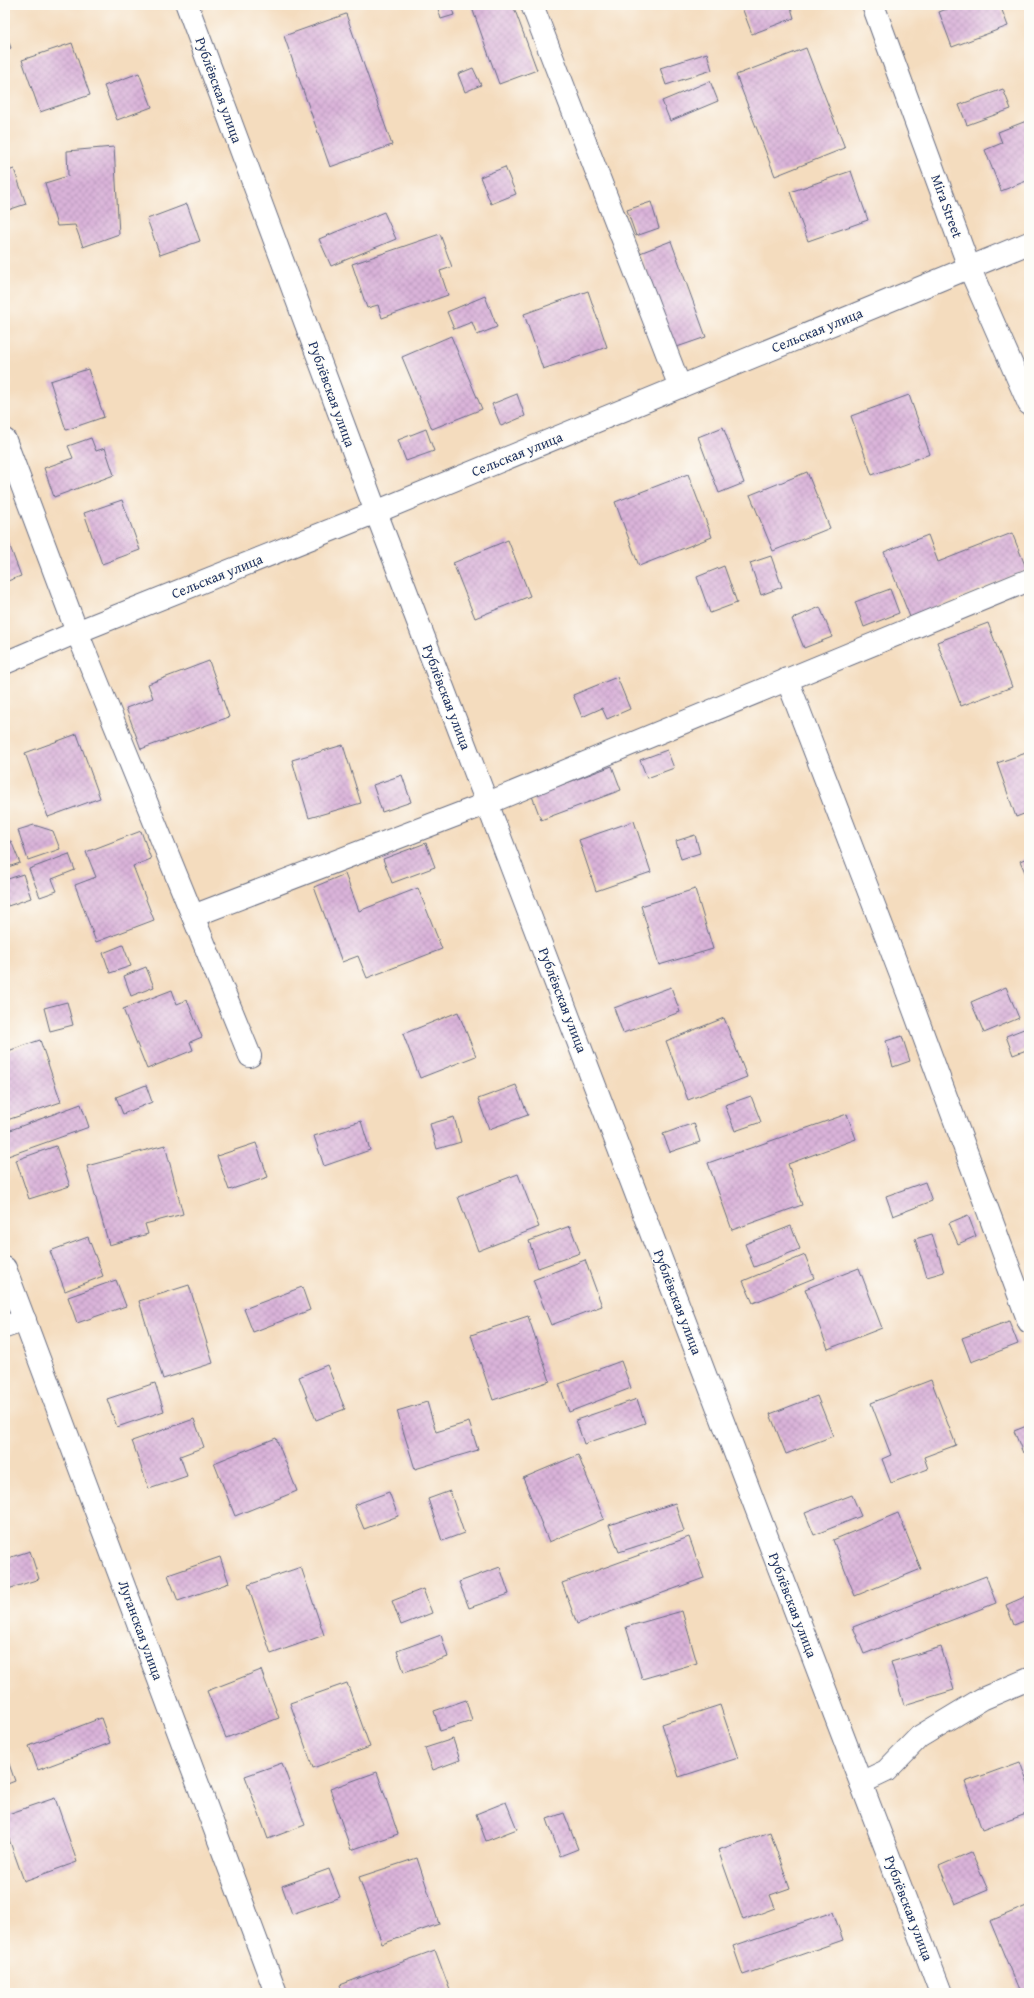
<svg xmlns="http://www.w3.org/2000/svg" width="1034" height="1998" viewBox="0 0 1034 1998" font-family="'Gentium Book Plus',serif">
  <defs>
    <pattern id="building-cross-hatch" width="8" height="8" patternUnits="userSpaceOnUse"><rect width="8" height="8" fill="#dab3d9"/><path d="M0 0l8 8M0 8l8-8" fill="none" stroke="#ba9abd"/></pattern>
  </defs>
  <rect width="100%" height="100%" fill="#fdfcf7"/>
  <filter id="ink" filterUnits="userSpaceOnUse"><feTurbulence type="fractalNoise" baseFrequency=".025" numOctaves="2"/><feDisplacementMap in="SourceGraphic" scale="8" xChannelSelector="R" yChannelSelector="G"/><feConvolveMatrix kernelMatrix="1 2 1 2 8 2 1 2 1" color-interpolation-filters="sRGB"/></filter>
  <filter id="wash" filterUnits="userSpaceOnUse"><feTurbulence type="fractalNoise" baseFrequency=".012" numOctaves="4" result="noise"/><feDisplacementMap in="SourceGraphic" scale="16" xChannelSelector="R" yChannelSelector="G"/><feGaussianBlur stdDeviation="0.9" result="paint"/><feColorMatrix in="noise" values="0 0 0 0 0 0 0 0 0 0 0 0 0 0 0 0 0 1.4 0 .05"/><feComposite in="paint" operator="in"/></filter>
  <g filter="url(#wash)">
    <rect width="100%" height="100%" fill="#f4dcbe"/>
    <g id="blocks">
      <g fill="url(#building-cross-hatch)">
        <path d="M437,5H451L454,15L441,19Z"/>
        <path d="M471,5H513L537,70L499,84Z"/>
        <path d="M741,5H790L794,18L752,34Z"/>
        <path d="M957,5H1000L1008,26L952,47L939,12Z"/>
        <path d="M346,14L392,145L330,167L284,36Z"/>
        <path d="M5,32L11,48L5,50Z"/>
        <path d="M72,43L90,95L40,112L22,60Z"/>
        <path d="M806,48L845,148L775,176L736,75Z"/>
        <path d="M707,53L712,70L666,85L660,68Z"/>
        <path d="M473,68L481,85L465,92L458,74Z"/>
        <path d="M139,73L152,107L117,120L104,86Z"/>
        <path d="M710,81L718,101L670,121L662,101Z"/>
        <path d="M1003,89L1011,109L967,125L959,105Z"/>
        <path d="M1029,120V180L1001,191L985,150L1002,143L998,132Z"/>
        <path d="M114,147L119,234L83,247L75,225L57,226L45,183L68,176L67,151Z"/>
        <path d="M505,167L516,194L491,204L480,177Z"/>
        <path d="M14,169L26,204L5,211V172Z"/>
        <path d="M851,171L868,220L808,241L790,192Z"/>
        <path d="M651,202L659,228L636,236L627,210Z"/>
        <path d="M187,204L200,241L160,255L147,219Z"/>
        <path d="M384,212L396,239L331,266L319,239Z"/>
        <path d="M440,234L452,267L440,271L448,295L382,318L378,305L367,308L352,264Z"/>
        <path d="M671,241L706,337L674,348L640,253Z"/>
        <path d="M588,291L607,347L543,369L524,314Z"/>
        <path d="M485,296L497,327L477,335L472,322L454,329L447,312Z"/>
        <path d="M451,336L482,409L432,429L402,357Z"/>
        <path d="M88,369L104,417L66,430L50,381Z"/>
        <path d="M517,394L525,416L501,426L492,404Z"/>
        <path d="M909,395L930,454L872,475L851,416Z"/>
        <path d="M723,427L744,483L719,493L698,437Z"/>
        <path d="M426,429L434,451L406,461L398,440Z"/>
        <path d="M91,438L96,451L105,448L114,475L54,497L44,468L73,458L68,446Z"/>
        <path d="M807,472L830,528L773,551L750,495Z"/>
        <path d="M688,474L712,537L639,566L615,502Z"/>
        <path d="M122,500L140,550L102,564L84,513Z"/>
        <path d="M5,533L21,576L5,582Z"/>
        <path d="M1012,533L1027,570L910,617L884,552L928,535L938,562Z"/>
        <path d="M508,540L530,596L475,618L453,563Z"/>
        <path d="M771,556L782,587L761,595L750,563Z"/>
        <path d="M724,566L737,603L710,613L697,577Z"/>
        <path d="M890,589L899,613L864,627L855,602Z"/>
        <path d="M820,607L832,637L804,648L792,619Z"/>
        <path d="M988,623L1012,687L961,706L937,642Z"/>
        <path d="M209,661L229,717L141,749L126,708L153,698L148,684Z"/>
        <path d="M617,677L630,709L607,719L602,708L582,717L573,695Z"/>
        <path d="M77,734L100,798L48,817L25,753Z"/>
        <path d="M343,745L361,803L309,818L292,760Z"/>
        <path d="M667,750L674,768L647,778L640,760Z"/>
        <path d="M1029,752V812L1016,817L997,763Z"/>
        <path d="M612,766L621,790L541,820L532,796Z"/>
        <path d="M402,775L411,802L382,812L373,785Z"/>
        <path d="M634,821L651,872L596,891L579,840Z"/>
        <path d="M34,825L53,831L60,849L28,860L18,830Z"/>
        <path d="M141,831L151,859L133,866L154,920L96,942L75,885L96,877L86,852Z"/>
        <path d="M695,835L700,853L681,859L676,841Z"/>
        <path d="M11,841L20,863L5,868V843Z"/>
        <path d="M426,843L435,867L392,883L383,859Z"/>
        <path d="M69,854L75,870L52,879L57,891L40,897L29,869Z"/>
        <path d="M1029,857V878L1028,879L1020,861Z"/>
        <path d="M23,874L31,898L8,906L5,899V880Z"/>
        <path d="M345,874L359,911L418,888L442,949L367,978L358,956L342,962L314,887Z"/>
        <path d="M695,889L713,949L659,965L641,906Z"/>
        <path d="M123,945L131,966L110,973L103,953Z"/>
        <path d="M146,967L154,987L131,996L124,976Z"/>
        <path d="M671,987L680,1012L623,1033L614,1008Z"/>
        <path d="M1006,987L1019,1018L984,1033L971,1002Z"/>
        <path d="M172,990L177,1004L187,1000L202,1037L190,1042L193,1050L147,1069L123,1009Z"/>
        <path d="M67,1002L73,1025L50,1031L44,1008Z"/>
        <path d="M458,1012L476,1056L420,1078L403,1034Z"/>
        <path d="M724,1018L747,1077L688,1100L666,1041Z"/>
        <path d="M1029,1027V1049L1013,1055L1006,1036Z"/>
        <path d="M902,1036L910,1061L893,1067L886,1041Z"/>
        <path d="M40,1040L61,1102L7,1120L5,1114V1052Z"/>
        <path d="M146,1085L152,1102L123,1114L116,1097Z"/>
        <path d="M516,1085L528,1115L489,1129L478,1099Z"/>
        <path d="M751,1096L761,1122L735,1131L725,1105Z"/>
        <path d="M81,1104L89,1127L8,1156L5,1147V1132Z"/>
        <path d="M847,1114L856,1139L788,1164L802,1205L732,1230L708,1163Z"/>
        <path d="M454,1117L461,1142L437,1149L430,1124Z"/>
        <path d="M361,1121L370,1150L324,1166L314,1136Z"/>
        <path d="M694,1123L700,1142L670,1152L663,1134Z"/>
        <path d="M256,1143L268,1177L229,1190L217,1156Z"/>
        <path d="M165,1145L183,1214L145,1224L148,1234L109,1245L87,1166Z"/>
        <path d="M56,1146L70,1186L29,1199L16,1160Z"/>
        <path d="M518,1174L539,1227L478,1251L458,1197Z"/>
        <path d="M925,1182L932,1201L893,1216L886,1196Z"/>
        <path d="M968,1215L976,1236L958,1244L949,1223Z"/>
        <path d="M570,1226L580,1253L538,1268L529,1241Z"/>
        <path d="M791,1226L800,1249L754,1267L745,1244Z"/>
        <path d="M932,1234L944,1272L927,1277L915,1239Z"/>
        <path d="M88,1237L103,1276L65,1291L50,1251Z"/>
        <path d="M805,1255L814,1278L753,1303L743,1281Z"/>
        <path d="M585,1260L602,1306L551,1325L533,1280Z"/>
        <path d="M859,1268L882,1328L828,1349L805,1289Z"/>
        <path d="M116,1280L126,1306L77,1323L68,1297Z"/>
        <path d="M189,1285L213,1363L163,1379L139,1301Z"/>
        <path d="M302,1287L310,1310L253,1332L244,1309Z"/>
        <path d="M528,1316L550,1381L493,1400L471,1335Z"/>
        <path d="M1009,1321L1018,1344L971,1362L962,1338Z"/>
        <path d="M621,1361L631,1388L569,1412L559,1384Z"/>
        <path d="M327,1365L345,1409L316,1420L299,1377Z"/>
        <path d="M931,1380L956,1445L924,1457L928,1469L891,1483L882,1459L891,1455L871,1403Z"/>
        <path d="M155,1383L164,1411L117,1427L107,1399Z"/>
        <path d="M817,1396L833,1436L786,1454L770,1414Z"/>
        <path d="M637,1399L645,1423L584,1444L576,1420Z"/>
        <path d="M427,1402L436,1432L469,1422L478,1450L415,1469L397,1411Z"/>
        <path d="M194,1419L204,1447L180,1456L187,1476L149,1489L132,1441Z"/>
        <path d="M1029,1425V1450L1023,1453L1014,1431Z"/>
        <path d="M276,1438L297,1491L235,1516L214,1463Z"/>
        <path d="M578,1455L604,1519L549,1542L523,1478Z"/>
        <path d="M450,1491L464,1533L442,1541L428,1499Z"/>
        <path d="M389,1492L398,1516L364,1529L354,1505Z"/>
        <path d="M852,1495L861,1516L814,1535L805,1513Z"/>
        <path d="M675,1503L684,1531L619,1552L609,1525Z"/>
        <path d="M898,1513L921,1569L855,1596L833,1540Z"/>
        <path d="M689,1537L704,1578L577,1624L562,1583Z"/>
        <path d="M30,1551L39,1579L5,1590V1559Z"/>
        <path d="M220,1557L229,1583L178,1601L168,1575Z"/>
        <path d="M301,1567L324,1635L271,1654L248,1585Z"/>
        <path d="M500,1567L509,1594L469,1608L459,1582Z"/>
        <path d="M986,1576L996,1603L864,1654L853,1627Z"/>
        <path d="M423,1589L432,1613L401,1625L392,1601Z"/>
        <path d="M1029,1595V1619L1014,1625L1006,1605Z"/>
        <path d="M682,1611L697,1663L642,1679L626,1627Z"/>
        <path d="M441,1635L448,1657L404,1672L397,1651Z"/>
        <path d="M941,1647L954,1690L904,1705L891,1662Z"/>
        <path d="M261,1670L279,1718L226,1738L207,1691Z"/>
        <path d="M347,1683L370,1747L313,1768L290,1703Z"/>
        <path d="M466,1700L472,1721L440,1731L434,1711Z"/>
        <path d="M720,1705L738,1758L679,1777L662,1724Z"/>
        <path d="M101,1718L110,1743L38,1770L29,1746Z"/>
        <path d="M453,1739L460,1760L433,1770L425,1748Z"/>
        <path d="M5,1761H8L15,1781L5,1785Z"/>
        <path d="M1020,1762L1029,1787V1813L982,1830L965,1782Z"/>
        <path d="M282,1763L305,1825L268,1839L245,1776Z"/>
        <path d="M377,1772L398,1834L351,1850L330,1789Z"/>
        <path d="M55,1798L77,1862L24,1881L5,1828V1815Z"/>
        <path d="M506,1802L517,1829L486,1841L476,1814Z"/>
        <path d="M564,1813L578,1849L560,1856L547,1819Z"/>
        <path d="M770,1832L790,1888L770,1895L775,1908L743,1920L718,1850Z"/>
        <path d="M971,1852L988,1890L955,1904L939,1866Z"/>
        <path d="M417,1858L439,1924L382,1944L359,1877Z"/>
        <path d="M329,1869L340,1897L292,1914L282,1886Z"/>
        <path d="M1029,1905V1993H1020L990,1921Z"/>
        <path d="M833,1912L843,1940L743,1975L733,1946Z"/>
        <path d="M435,1950L451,1993H343L340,1985Z"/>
      </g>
    </g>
  </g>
  <g filter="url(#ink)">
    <use href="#blocks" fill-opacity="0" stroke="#676c80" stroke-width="1"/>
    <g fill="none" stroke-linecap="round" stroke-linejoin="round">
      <g stroke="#676c80" stroke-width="24">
        <g id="street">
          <path d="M187,5L376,512L941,1993"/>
          <path d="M532,5L680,387"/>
          <path d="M873,5L969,267L1029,404"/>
          <path d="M5,440L77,632L250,1056"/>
          <path d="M5,663L77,632L376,512L1029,243"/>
          <path d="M787,679L907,991L1029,1322"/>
          <path d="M193,916L488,803L1029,580"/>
          <path d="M5,1268L276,1993"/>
          <path d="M5,1327L25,1320"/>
          <path d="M861,1783L886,1771L919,1737L982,1699L1029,1679"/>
        </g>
      </g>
      <use href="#street" stroke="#fff" stroke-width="22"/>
    </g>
  </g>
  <g text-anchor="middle" stroke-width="3" stroke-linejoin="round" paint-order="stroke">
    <g font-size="14" fill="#1b2f5e" stroke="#fdfcf7">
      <text transform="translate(219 90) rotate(70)" y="5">Рублёвская улица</text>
      <text transform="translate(947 206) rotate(70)" y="5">Mira Street</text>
      <text transform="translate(817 330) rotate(-22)" y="5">Сельская улица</text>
      <text transform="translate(332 394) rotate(70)" y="5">Рублёвская улица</text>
      <text transform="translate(517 454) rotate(-22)" y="5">Сельская улица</text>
      <text transform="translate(217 576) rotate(-22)" y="5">Сельская улица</text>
      <text transform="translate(447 697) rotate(69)" y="5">Рублёвская улица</text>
      <text transform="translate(563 1000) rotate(69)" y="5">Рублёвская улица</text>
      <text transform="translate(678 1302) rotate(69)" y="5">Рублёвская улица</text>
      <text transform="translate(793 1605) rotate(69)" y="5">Рублёвская улица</text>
      <text transform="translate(141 1630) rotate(70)" y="5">Луганская улица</text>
      <text transform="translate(909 1908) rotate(69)" y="5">Рублёвская улица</text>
    </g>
  </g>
  <rect width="1034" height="1998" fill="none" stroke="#fdfcf7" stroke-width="20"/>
</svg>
